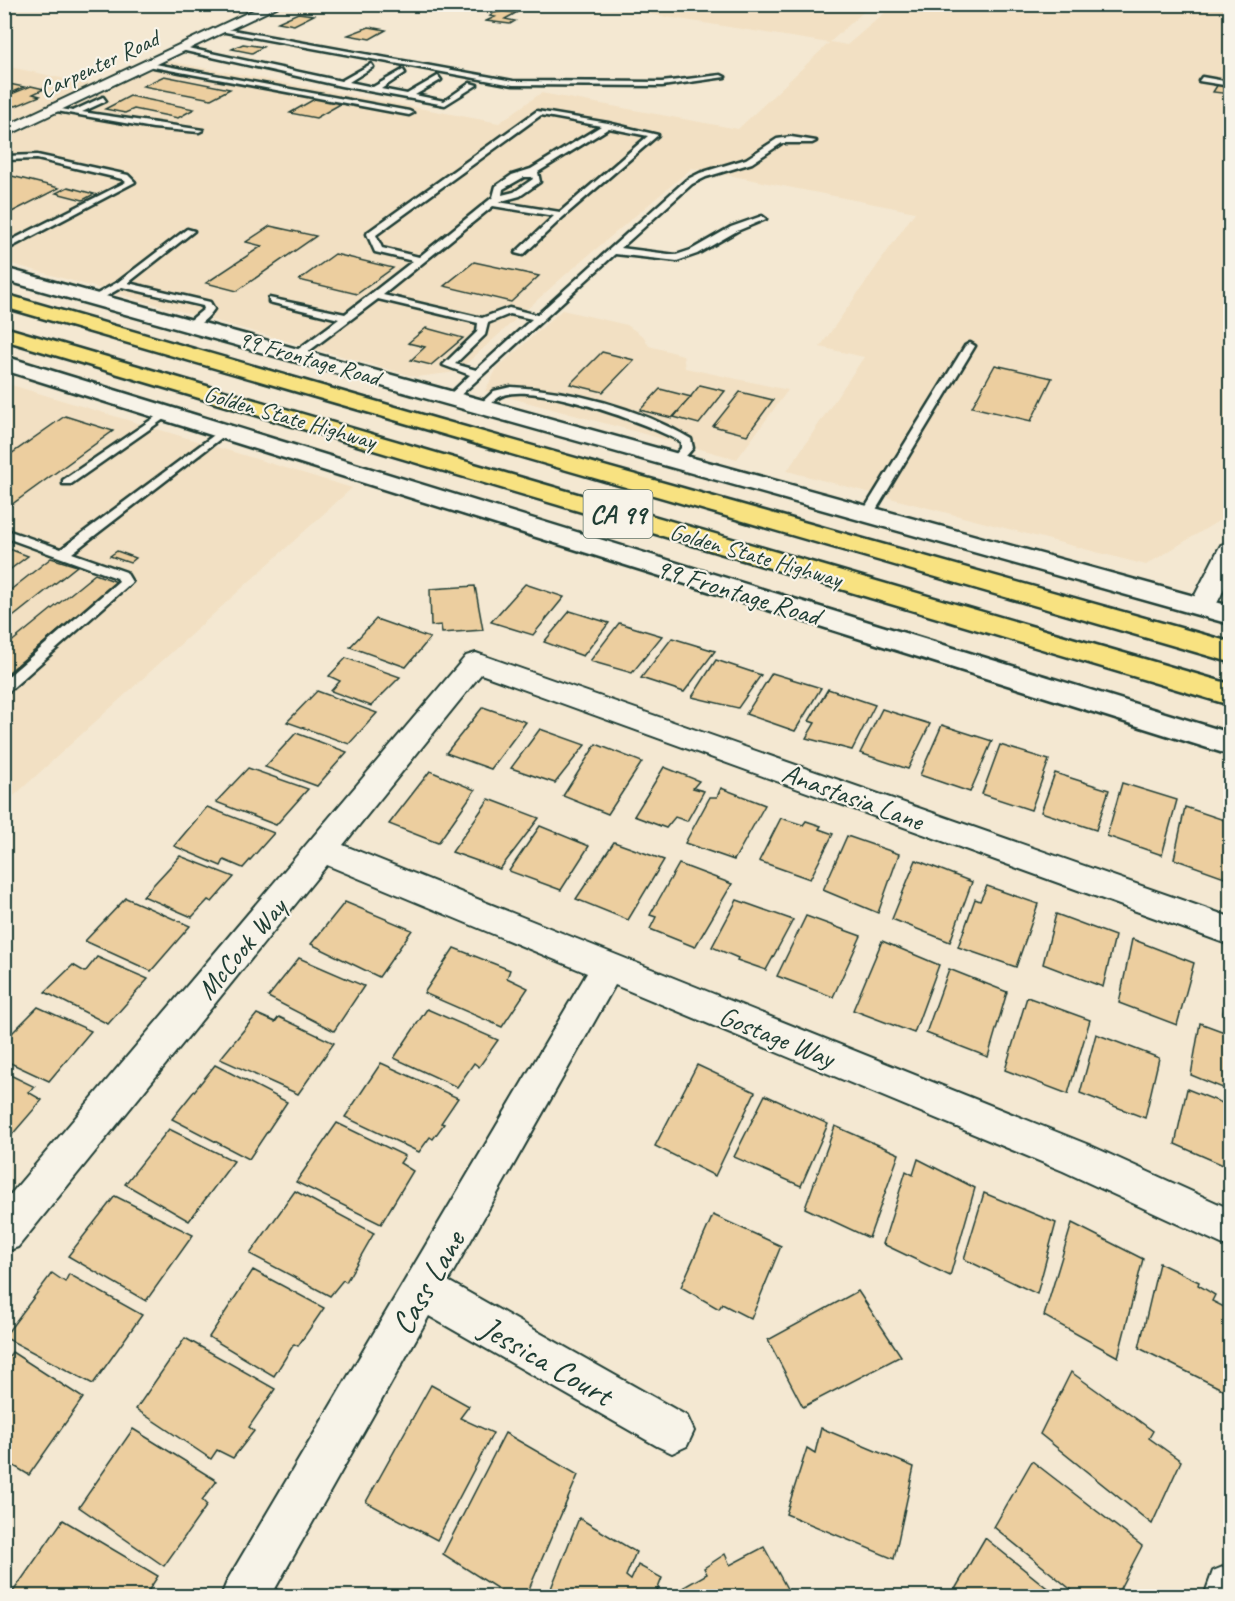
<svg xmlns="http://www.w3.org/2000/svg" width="1235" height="1601" viewBox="0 0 1235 1601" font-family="Caveat,sans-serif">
  <rect width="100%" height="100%" fill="#f4e8d2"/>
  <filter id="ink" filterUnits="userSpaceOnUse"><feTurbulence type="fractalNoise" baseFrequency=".0167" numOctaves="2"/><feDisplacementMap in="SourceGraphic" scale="12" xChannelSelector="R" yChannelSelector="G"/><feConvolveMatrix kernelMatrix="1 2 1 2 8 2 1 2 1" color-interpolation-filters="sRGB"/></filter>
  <g filter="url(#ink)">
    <g fill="#f2e0c3">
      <path d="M592,5H871L830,42L847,45L894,5H1230V514L1146,565L787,471L864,357L820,347L915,212L692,168L564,276L457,372L416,377L5,262V139L167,61L499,123L541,93L738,129L829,43Z"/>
      <path d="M5,66L94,85L5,126Z"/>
      <path d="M562,310L627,325L644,337L649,346L683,355L685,368L788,390L737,459L485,391L497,368Z"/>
      <path d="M5,383L352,488L5,804Z"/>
    </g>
    <g fill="#ecce9f" stroke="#1f3d34" stroke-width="1.5">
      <path d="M503,11L516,13L505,19L515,21L510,24L486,21L495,17L490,16L494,13Z"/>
      <path d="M298,13L314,15L294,25L278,22Z"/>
      <path d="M369,27L386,30L370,39L348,35Z"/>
      <path d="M243,44L263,47L252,53L232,49Z"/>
      <path d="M164,76L230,89L211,99L143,86Z"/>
      <path d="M4,83L24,87L10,93L4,92Z"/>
      <path d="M1218,84L1230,86V94L1213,92Z"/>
      <path d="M31,86L44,89L33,94L40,96L16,106L4,104V97Z"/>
      <path d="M130,96L194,109L178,118L134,109L125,113L105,109Z"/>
      <path d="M318,97L344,102L316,118L290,113Z"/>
      <path d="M4,174L59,188L4,216Z"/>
      <path d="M68,187L94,194L83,200L56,193Z"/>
      <path d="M270,226L316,236L237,291L206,283L262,246L246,242Z"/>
      <path d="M335,254L393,268L357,294L299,280Z"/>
      <path d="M474,262L539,276L511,302L444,286Z"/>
      <path d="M426,328L463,338L431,365L411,360L425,347L408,343Z"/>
      <path d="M602,352L634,360L603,392L570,384Z"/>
      <path d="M995,365L1052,378L1031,421L972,407Z"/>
      <path d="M700,385L725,391L699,424L674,417Z"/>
      <path d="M660,389L691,397L672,418L640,410Z"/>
      <path d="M740,392L773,400L747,435L713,426Z"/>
      <path d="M65,416L113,431L4,510V459Z"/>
      <path d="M4,547L28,556L4,574Z"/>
      <path d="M117,551L136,558L130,563L110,556Z"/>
      <path d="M51,558L77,566L4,624V595Z"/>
      <path d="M95,574L117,582L4,676V648Z"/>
      <path d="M525,584L564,597L533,635L491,622Z"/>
      <path d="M475,586L483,630L442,633L441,625L431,626L430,589Z"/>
      <path d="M570,611L609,623L583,656L544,642Z"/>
      <path d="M376,619L430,638L406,667L350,647Z"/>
      <path d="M619,623L662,636L632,673L590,661Z"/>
      <path d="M672,638L715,651L684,692L641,678Z"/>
      <path d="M346,658L400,677L371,706L331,691L340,681L329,676Z"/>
      <path d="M716,660L761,675L738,708L692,697Z"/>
      <path d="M772,673L821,688L795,731L746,714Z"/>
      <path d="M828,689L875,705L852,750L806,738L815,723L809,721Z"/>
      <path d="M317,691L377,713L349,744L287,722Z"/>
      <path d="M483,707L526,722L491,769L446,753Z"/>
      <path d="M882,709L930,724L908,769L860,753Z"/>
      <path d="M942,725L992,741L970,792L920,775Z"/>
      <path d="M540,729L585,745L555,783L511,768Z"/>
      <path d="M296,733L347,752L317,786L265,767Z"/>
      <path d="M596,744L642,762L608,814L563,796Z"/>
      <path d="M1000,745L1049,760L1031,810L982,794Z"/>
      <path d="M664,767L699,781L693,788L704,791L687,821L675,817L666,828L634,816Z"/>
      <path d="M248,768L308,789L276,825L216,802Z"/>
      <path d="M430,771L475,790L438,843L389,824Z"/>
      <path d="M1055,773L1109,790L1096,830L1041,812Z"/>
      <path d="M1122,783L1177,800L1162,855L1107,836Z"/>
      <path d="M721,788L765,805L734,860L685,843L710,797H717Z"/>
      <path d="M489,799L539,818L500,869L452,852Z"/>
      <path d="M207,807L274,833L243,868L224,860L221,866L174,846Z"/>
      <path d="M1185,807L1230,822V879L1174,859Z"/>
      <path d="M781,818L803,825L806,821L821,826L819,829L833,834L810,879L759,861Z"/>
      <path d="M540,826L589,846L561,890L509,871Z"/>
      <path d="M847,836L899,854L878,913L823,890Z"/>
      <path d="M614,842L664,860L628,920L576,899Z"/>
      <path d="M180,856L234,877L212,902L208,900L192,917L143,896Z"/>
      <path d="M916,860L972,882L950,942L892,919Z"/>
      <path d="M679,864L732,884L695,947L650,929L656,917L650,915Z"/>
      <path d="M987,886L1038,904L1016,967L958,947L975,899L980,901Z"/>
      <path d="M126,898L190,926L151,971L85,941Z"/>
      <path d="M737,900L793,920L766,970L737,960L738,958L712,947Z"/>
      <path d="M345,902L412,930L379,977L311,944Z"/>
      <path d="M1056,914L1115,936L1103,987L1043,964Z"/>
      <path d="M806,916L861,936L833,997L777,976Z"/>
      <path d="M1132,939L1194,963L1177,1025L1119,1003Z"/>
      <path d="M882,941L939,965L914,1033L853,1010Z"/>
      <path d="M454,948L510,970L507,978L528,988L502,1027L424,993Z"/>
      <path d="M97,957L148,979L108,1024L45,992L73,965L85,972Z"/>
      <path d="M299,958L364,986L334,1031L268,997Z"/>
      <path d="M949,969L1007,992L988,1057L926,1033Z"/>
      <path d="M1230,976V1017L1223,1013Z"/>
      <path d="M1027,997L1090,1020L1068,1094L1005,1070Z"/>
      <path d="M38,1007L91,1031L49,1081L4,1060V1041Z"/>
      <path d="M427,1009L498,1040L479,1067L474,1063L457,1087L394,1058Z"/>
      <path d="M257,1014L275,1022L279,1017L334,1043L298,1094L220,1059Z"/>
      <path d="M1200,1023L1230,1034V1091L1191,1075Z"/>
      <path d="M1096,1034L1159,1058L1145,1118L1080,1093Z"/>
      <path d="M381,1063L458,1098L441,1123L444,1124L433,1139L430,1137L419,1152L345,1117Z"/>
      <path d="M215,1065L287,1102L249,1159L172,1119Z"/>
      <path d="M697,1065L755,1092L715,1176L655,1146Z"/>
      <path d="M4,1072L35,1087L28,1092L42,1100L4,1144Z"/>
      <path d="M1187,1089L1230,1106V1168L1175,1144Z"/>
      <path d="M765,1095L828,1124L801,1186L734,1157Z"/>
      <path d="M337,1123L405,1156L400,1163L413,1171L381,1224L296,1182Z"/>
      <path d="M835,1126L899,1154L869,1238L805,1208Z"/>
      <path d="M169,1129L234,1161L189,1221L125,1184Z"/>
      <path d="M918,1159L975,1188L950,1276L883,1244L906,1171L913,1175Z"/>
      <path d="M295,1191L374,1233L346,1282L343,1280L330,1296L250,1254Z"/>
      <path d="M984,1193L1056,1223L1037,1294L964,1259Z"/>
      <path d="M115,1196L193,1235L146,1301L68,1256Z"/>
      <path d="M713,1215L781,1246L751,1319L722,1304L719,1309L681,1287Z"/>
      <path d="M1072,1223L1143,1259L1118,1357L1044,1316Z"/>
      <path d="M1159,1263L1199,1282L1198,1285L1215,1295L1212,1301L1230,1310V1378L1228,1392L1139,1348Z"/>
      <path d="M253,1270L324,1308L298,1346L294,1344L274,1376L209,1337Z"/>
      <path d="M52,1273L65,1282L69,1274L142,1315L93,1384L4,1337Z"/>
      <path d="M858,1291L901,1356L803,1407L768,1340Z"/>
      <path d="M185,1338L275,1389L249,1427L254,1431L233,1458L217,1450L211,1459L136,1409Z"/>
      <path d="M12,1352L83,1398L29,1475L4,1460V1364Z"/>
      <path d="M1071,1372L1153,1431L1149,1438L1181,1461L1152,1524L1040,1434Z"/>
      <path d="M431,1385L469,1406L460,1418L493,1433L437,1540L366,1502Z"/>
      <path d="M821,1428L914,1467L894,1559L786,1514L807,1448L815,1453Z"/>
      <path d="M133,1429L217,1481L202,1500L207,1505L164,1566L79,1507Z"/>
      <path d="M505,1433L578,1475L526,1596H509L443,1554Z"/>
      <path d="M1032,1461L1142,1546L1116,1596H1079L994,1527Z"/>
      <path d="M579,1518L636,1552L626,1576L631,1580L638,1565L662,1578L655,1596H548Z"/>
      <path d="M63,1520L158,1576L145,1596H10Z"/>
      <path d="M985,1538L1057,1596H951Z"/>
      <path d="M764,1547L791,1596H688L684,1587L707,1574L704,1568L725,1554L730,1565Z"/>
    </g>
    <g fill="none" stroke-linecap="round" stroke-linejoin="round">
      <g stroke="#1f3d34" stroke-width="5">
        <g id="service">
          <path d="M492,4H498L500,8L495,9Z"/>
          <path d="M222,28L513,81L662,82L721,75L725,77L662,86L513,85L220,31Z"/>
          <path d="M183,47L341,81L371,64L373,67L349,82L373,87L403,70L405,73L381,89L407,94L438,76L441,80L415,95L444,101L470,83L477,85L445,105L341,86L181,50Z"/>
          <path d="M150,63L409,111L413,113L409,115L148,66Z"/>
          <path d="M1202,77L1230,82V86L1199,81Z"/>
          <path d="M103,97L106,101L82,112L203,130L199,132L153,128L51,110L55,108L73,111Z"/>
          <path d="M537,111L608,123L658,135L563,217L523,255L515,253L554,216L493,206L383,295L482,318L509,308L537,315L686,180L700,173L746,159L777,139L791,137L816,141L812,143H782L752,163L706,177L692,184L621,248L676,255L691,250L731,227L762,216L766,219L737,231L697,254L677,261L615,254L455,400H447L446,398L470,375L443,365L477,332L478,323L378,299L301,357H293V353L339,319L269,302V298L345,314L413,261L375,252L367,234L368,232ZM541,115L601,126L531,169L512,175L496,186L493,197L419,257L382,248L376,235ZM609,128L648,136L560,212L498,202L520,196L540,182L538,172ZM524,177H532L533,179L514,192L502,195L503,189ZM510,314L532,319L476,370L455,364L485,335L488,323Z"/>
          <path d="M37,155L128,175L135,182L4,251V244L126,182L122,179L37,159L4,160V156Z"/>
          <path d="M187,229L194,231L128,283L210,302L214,309C208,318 198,328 187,327V323L204,309L203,306L122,287L98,301H92V297L118,282Z"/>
          <path d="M970,343L975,346L874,513L868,517L864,516L862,513L965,346Z"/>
          <path d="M511,387C572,390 639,408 691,439L693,448L680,463H672L670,461L681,448V442C650,424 538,383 504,395C497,397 491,404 486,409H478L477,407L494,391Z"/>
          <path d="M167,409L172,412L171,414L71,484H63V480Z"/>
          <path d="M225,427L230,430L229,432L72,553L126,572L132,582L9,691L4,693V680L119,581L117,578L4,537V529L61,549Z"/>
        </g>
      </g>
      <g stroke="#1f3d34" stroke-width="4">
        <g id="minor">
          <path d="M266,4H283L4,137V127Z"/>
          <path d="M1230,542C1233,569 1226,590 1211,613L1202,615L1193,613L1189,607L1218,550L1221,545Z"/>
          <path d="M476,653L1230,917V945L481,674L343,845L1089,1145L1230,1209V1248L1063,1171L615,985L448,1281L687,1416L694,1431L687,1446L672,1453L657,1446L429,1316L271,1596H221L228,1579L587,973L327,865L18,1247L4,1252V1202L466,656Z"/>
          <path d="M1230,1564V1596H1204L1213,1571Z"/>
        </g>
      </g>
      <g stroke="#1f3d34" stroke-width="5">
        <g id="tertiary">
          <path d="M4,268L1230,606V624L4,280Z"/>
          <path d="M4,356L1230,733V755L4,370Z"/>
        </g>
      </g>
      <g stroke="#1f3d34" stroke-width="5">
        <g id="motorway">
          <path d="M4,294L437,419L1230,642V662L4,307Z"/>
          <path d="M4,327L1230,684V705L4,340Z"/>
        </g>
      </g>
      <use href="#service" fill="#f7f3e8" fill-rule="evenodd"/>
      <use href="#minor" fill="#f7f3e8" fill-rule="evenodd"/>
      <use href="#tertiary" fill="#f7f3e8" fill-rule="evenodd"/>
      <use href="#motorway" fill="#f8e281" fill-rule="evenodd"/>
    </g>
  </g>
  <g text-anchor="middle" stroke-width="4.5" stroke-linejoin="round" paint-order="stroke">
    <g font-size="24" fill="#1f3d34" stroke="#f7f3e8">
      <text transform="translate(99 64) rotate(-25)" y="8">Carpenter Road</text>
      <text transform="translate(309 358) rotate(16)" y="8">99 Frontage Road</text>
      <text transform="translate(290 417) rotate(16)" y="8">Golden State Highway</text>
      <text transform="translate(756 555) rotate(16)" y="8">Golden State Highway</text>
    </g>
    <rect fill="#f7f3e8" stroke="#60746a" stroke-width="1.5" x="583.5" y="490" width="69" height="48" rx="4.5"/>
    <g font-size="27" font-weight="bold" fill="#1f3d34">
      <text x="618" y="523">CA 99</text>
    </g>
    <g font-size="28" fill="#1f3d34" stroke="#f7f3e8">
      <text transform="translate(738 591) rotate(17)" y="10">99 Frontage Road</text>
      <text transform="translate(853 796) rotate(20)" y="10">Anastasia Lane</text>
      <text transform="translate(241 948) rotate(-50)" y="10">McCook Way</text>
      <text transform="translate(777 1036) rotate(22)" y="10">Gostage Way</text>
    </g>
    <g font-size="33" fill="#1f3d34" stroke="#f7f3e8">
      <text transform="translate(427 1282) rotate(-60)" y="12">Cass Lane</text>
      <text transform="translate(547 1360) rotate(30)" y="12">Jessica Court</text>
    </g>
  </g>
  <rect width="1235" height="1601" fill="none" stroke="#f7f3e8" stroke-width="24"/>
  <rect x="12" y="12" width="1211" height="1577" fill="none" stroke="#1f3d34" stroke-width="2" filter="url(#ink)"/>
</svg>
